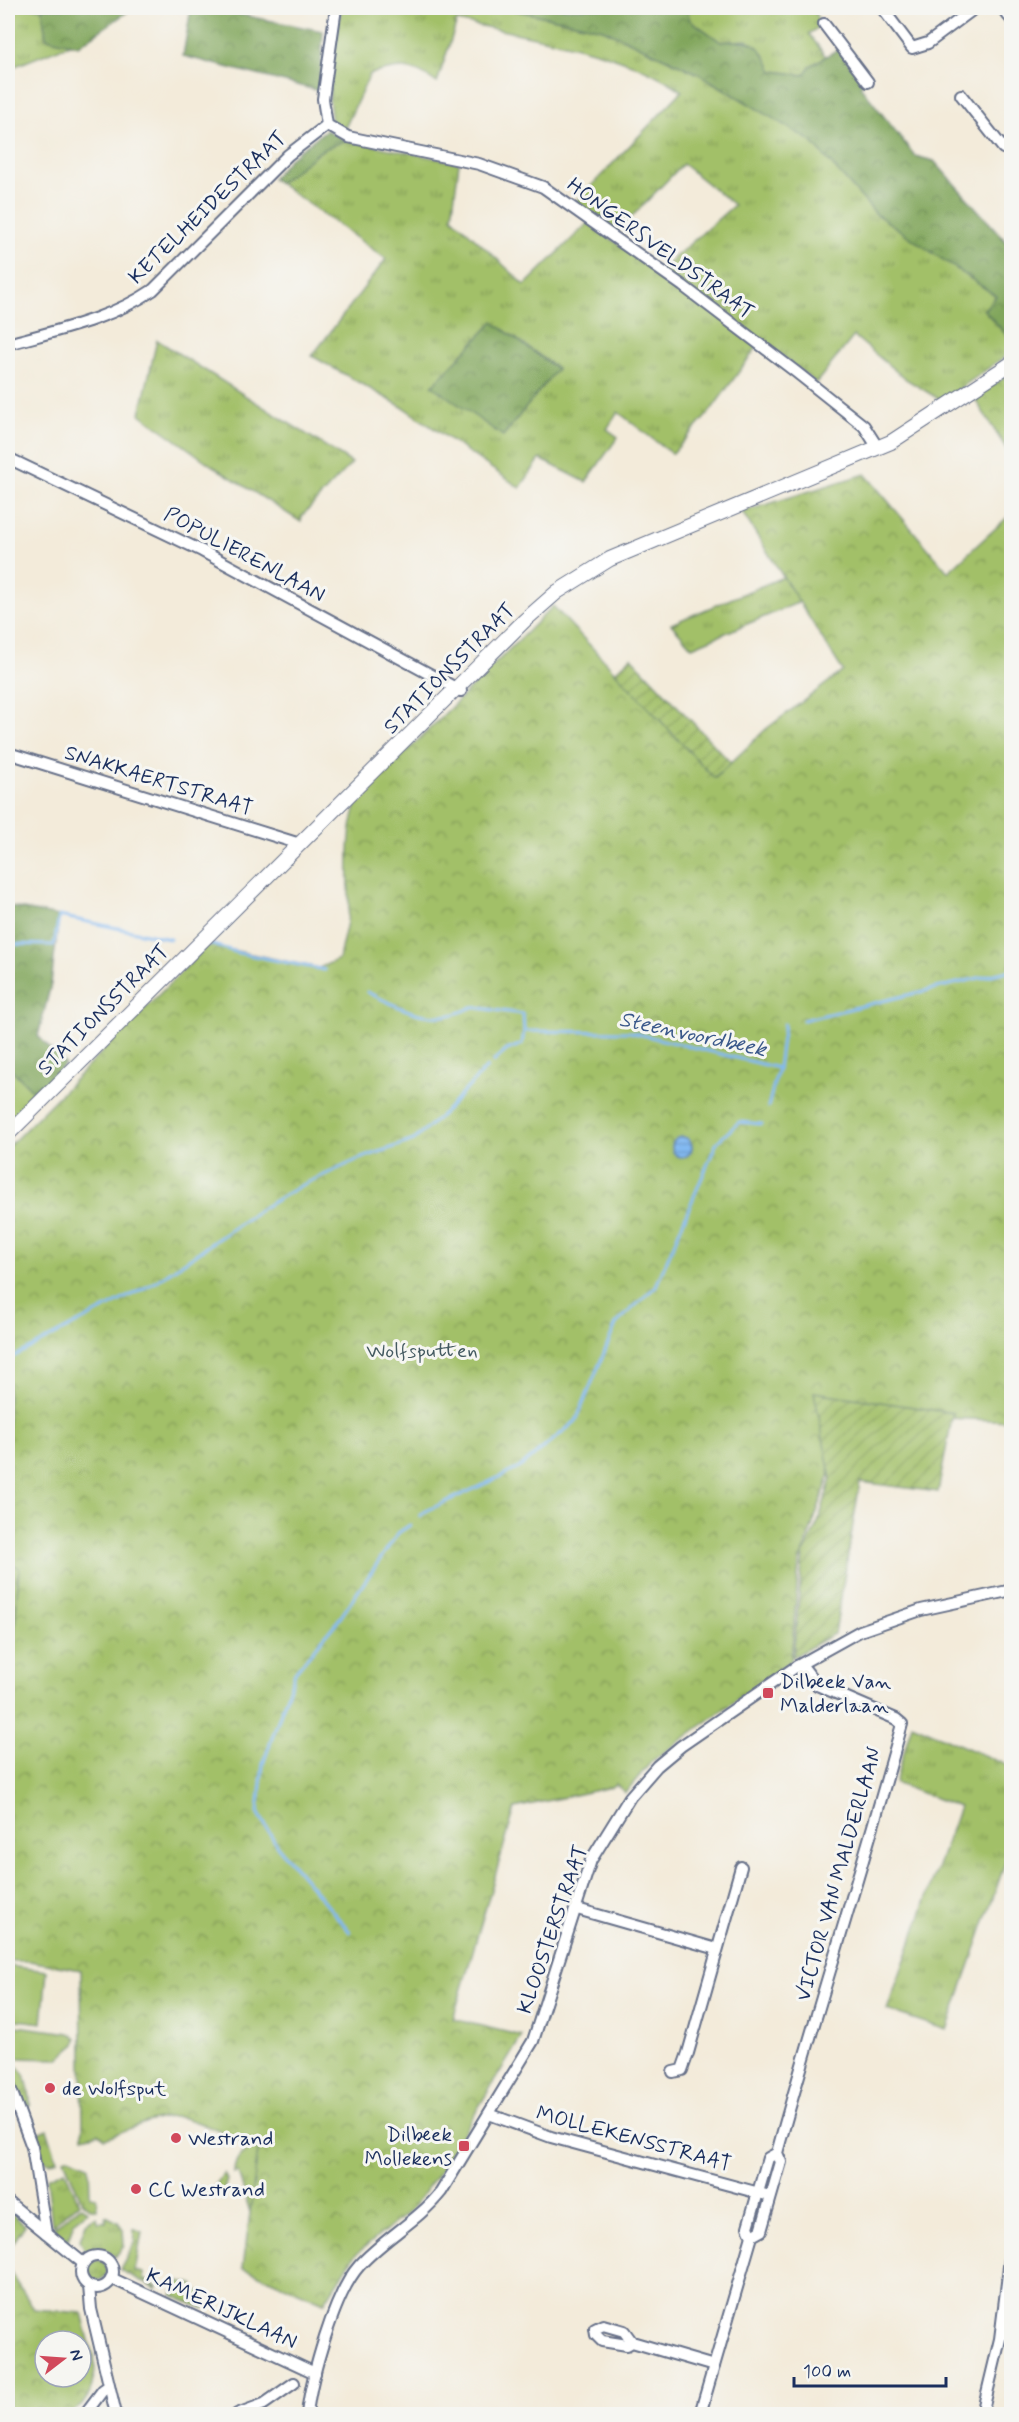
<svg xmlns="http://www.w3.org/2000/svg" width="1019" height="2422" viewBox="0 0 1019 2422" font-family="Mynerve,sans-serif">
  <defs>
    <pattern id="grass-tufts" width="24" height="20" patternUnits="userSpaceOnUse" patternTransform="scale(1.5)"><rect width="24" height="20" fill="#a2c068"/><path d="M3 7l-1-3M5 7V3M7 7l1-3M15 17l-1-3M17 17v-4M19 17l1-3" fill="none" stroke="#839c59"/></pattern>
    <pattern id="forest-crowns" width="20" height="18" patternUnits="userSpaceOnUse" patternTransform="scale(1.5)"><rect width="20" height="18" fill="#81a65c"/><path d="M2 6a3 3 0 1 1 6 0M12 15a3 3 0 1 1 6 0" fill="none" stroke="#69884f"/></pattern>
    <pattern id="cemetery-stones" width="16" height="16" patternUnits="userSpaceOnUse" patternTransform="scale(1.5)"><rect width="16" height="16" fill="#a2c068"/><path d="M2 7V4a2 2 0 0 1 4 0v3zM10 15v-3a2 2 0 0 1 4 0v3z" fill="#839c59"/></pattern>
    <pattern id="park-crowns" width="20" height="18" patternUnits="userSpaceOnUse" patternTransform="scale(1.5)"><rect width="20" height="18" fill="#a2c068"/><path d="M2 6a3 3 0 1 1 6 0M12 15a3 3 0 1 1 6 0" fill="none" stroke="#839c59"/></pattern>
    <pattern id="garden-furrows" width="10" height="10" patternUnits="userSpaceOnUse" patternTransform="scale(1.5)"><rect width="10" height="10" fill="#a2c068"/><path d="M-1 1l2-2M0 10L10 0M9 11l2-2" fill="none" stroke="#839c59"/></pattern>
    <pattern id="water-rules" width="6" height="5" patternUnits="userSpaceOnUse" patternTransform="scale(1.5)"><rect width="6" height="5" fill="#82b9f2"/><path d="M0 2.5h6" fill="none" stroke="#6a97c7"/></pattern>
  </defs>
  <rect width="100%" height="100%" fill="#f6f6f2"/>
  <filter id="ink" filterUnits="userSpaceOnUse"><feTurbulence type="fractalNoise" baseFrequency=".0167" numOctaves="2"/><feDisplacementMap in="SourceGraphic" scale="12" xChannelSelector="R" yChannelSelector="G"/><feConvolveMatrix kernelMatrix="1 2 1 2 8 2 1 2 1" color-interpolation-filters="sRGB"/></filter>
  <filter id="wash" filterUnits="userSpaceOnUse"><feTurbulence type="fractalNoise" baseFrequency=".008" numOctaves="4" result="noise"/><feDisplacementMap in="SourceGraphic" scale="24" xChannelSelector="R" yChannelSelector="G"/><feGaussianBlur stdDeviation="1.35" result="paint"/><feColorMatrix in="noise" values="0 0 0 0 0 0 0 0 0 0 0 0 0 0 0 0 0 1.4 0 .05"/><feComposite in="paint" operator="in"/></filter>
  <g filter="url(#wash)">
    <rect width="100%" height="100%" fill="#f3ebda"/>
    <g fill="url(#grass-tufts)" stroke="#5e7863" stroke-width="1.5" fill-rule="evenodd">
      <path d="M8,8H42L46,38L71,44L8,69Z"/>
      <path d="M341,8H504L603,29L699,74L812,141L876,214L996,296L984,310L1011,340V352L942,401L904,378L854,336L816,383L762,340L709,413L672,454L618,412L607,429L618,437L586,482L540,459L520,488L404,408L312,356L386,259L279,183L322,150L346,140L459,163L452,217L525,285L588,223L658,272L734,205L683,164L614,235L574,204L682,91C622,48 528,37 457,21L437,83C411,64 400,66 370,74L345,128L332,124L329,99ZM493,322L557,368L503,436Z"/>
      <path d="M697,8H814L820,26L809,34L827,58L810,66L805,75L773,71L747,40L721,42L689,19L688,11Z"/>
      <path d="M157,340L352,463L302,516L301,522L211,465L140,414Z"/>
      <path d="M783,577L800,602L692,647L671,624Z"/>
      <path d="M8,1066L37,1095L8,1125Z"/>
      <path d="M912,1724L1011,1767V1846L947,2030L887,2010L959,1807L895,1783Z"/>
      <path d="M15,2065C27,2073 30,2091 30,2105L25,2106L9,2068Z"/>
      <path d="M47,2129L57,2160L49,2163L44,2161L36,2134Z"/>
      <path d="M264,2146L252,2219L238,2172L234,2173C234,2155 247,2147 264,2146Z"/>
      <path d="M68,2157L89,2165L90,2196L96,2197L97,2209L88,2207L82,2202L64,2159Z"/>
      <path d="M65,2170L79,2203L52,2225L47,2178Z"/>
      <path d="M224,2173L227,2180L224,2189L199,2198L200,2187L211,2193Z"/>
      <path d="M81,2206L88,2211L74,2222L68,2240L53,2228Z"/>
      <path d="M97,2216L98,2222H106V2216L118,2222L123,2229L124,2246L115,2257C108,2247 96,2245 85,2250L80,2240L86,2223Z"/>
      <path d="M133,2228L142,2232L135,2271L144,2273V2279L157,2287L156,2289L120,2270L135,2242Z"/>
      <circle cx="97" cy="2270" r="10"/>
      <path d="M178,2281L194,2284V2289L204,2295L201,2300L208,2303L204,2309L172,2295Z"/>
    </g>
    <g fill="url(#forest-crowns)" stroke="#4e6a5d" stroke-width="1.5">
      <path d="M42,8H133L78,46L46,38Z"/>
      <path d="M191,8H207L323,31L320,91L183,56Z"/>
      <path d="M504,8H697L688,11L689,19L721,42C754,39 758,41 773,71L804,75L810,66L838,49L864,83L860,86L915,156L934,161L1011,247V340L984,310L996,296L876,214L811,141L699,74L603,29Z"/>
      <path d="M326,130L346,140L322,150L279,183L272,179L290,158Z"/>
      <path d="M493,322L557,369L503,436L432,386Z"/>
      <path d="M8,906L59,916L51,984L38,1036L65,1064L37,1095L8,1066Z"/>
    </g>
    <path fill="url(#cemetery-stones)" stroke="#5e7863" stroke-width="1.5" d="M8,1563L19,1566L15,1630L8,1658Z"/>
    <g fill="url(#park-crowns)" stroke="#5e7863" stroke-width="1.5" fill-rule="evenodd">
      <path d="M1011,373V456L974,398Z"/>
      <path d="M865,474L948,572L1011,514V1421L841,1413L829,1477L799,1564L791,1661L652,1761L625,1793L616,1784L611,1787L515,1808L453,2019L522,2036L439,2172L411,2210L354,2256L324,2303L243,2268L258,2150C243,2142 192,2117 176,2117C153,2116 127,2131 105,2138L99,2133L83,2137L81,1970L29,1961H8V1658L15,1630L19,1567L8,1563V1147L208,945L319,968L339,959C342,941 349,921 349,903C349,871 344,810 368,786L370,788L553,606L715,778L766,729L843,671L742,512Z"/>
      <path d="M8,2211L25,2225L8,2251Z"/>
      <path d="M8,2268L34,2309L82,2313L96,2368L90,2393L82,2405L70,2414H8ZM45,2341H81V2377H45Z"/>
    </g>
    <g fill="url(#garden-furrows)" stroke="#5e7863" stroke-width="1.5">
      <path d="M631,657L731,763L714,778L615,672Z"/>
      <path d="M814,1392L953,1413L938,1492L860,1482L835,1633L793,1657L803,1555L819,1520L831,1479Z"/>
    </g>
    <g fill="#a2c068" stroke="#5e7863" stroke-width="1.5">
      <path d="M8,1966L47,1971L42,2023L8,2019Z"/>
      <path d="M8,2025L70,2033L77,2038L76,2044L58,2059L13,2058L8,2046Z"/>
    </g>
    <circle fill="url(#water-rules)" stroke="#4e74a8" stroke-width="1.5" cx="682" cy="1147" r="10"/>
    <g fill="none" stroke-linecap="round" stroke-linejoin="round">
      <g stroke="#82b9f2" stroke-width="3">
        <path d="M8,944L54,945L59,916L170,939"/>
        <path d="M210,944L239,953L325,970"/>
        <path d="M367,992C403,1009 434,1028 472,1007L523,1014L524,1031L630,1032L778,1068L784,1024"/>
        <path d="M803,1020L1012,970"/>
        <path d="M493,1062L507,1050L522,1044L524,1031"/>
        <path d="M768,1107L778,1068"/>
        <path d="M9,1359L154,1283L261,1209L300,1186L359,1159L414,1140L446,1111L487,1067"/>
        <path d="M420,1516L426,1511L519,1468L576,1421L616,1324L656,1286L717,1142L739,1122L762,1124"/>
        <path d="M350,1932L277,1846L258,1812L263,1764L295,1672L340,1618L398,1533L410,1525"/>
      </g>
    </g>
  </g>
  <g filter="url(#ink)">
    <g fill="none" stroke-linecap="round" stroke-linejoin="round">
      <g stroke="#677189" stroke-width="14">
        <g id="minor">
          <path d="M336,8L323,99L327,125L348,137L479,164L543,187L683,286L796,372L864,426L878,448"/>
          <path d="M882,8L912,48L928,43L975,8"/>
          <path d="M1002,8L1012,20"/>
          <path d="M824,24L868,82"/>
          <path d="M961,95L1003,148L1012,142"/>
          <path d="M8,344C58,330 109,320 153,290L288,155L327,125"/>
          <path d="M8,458L202,551L461,691"/>
          <path d="M8,753L300,844"/>
          <path d="M577,1909L717,1949"/>
          <path d="M673,2072L682,2070L688,2053L741,1867"/>
          <path d="M8,2082L32,2147L46,2233"/>
          <path d="M489,2114L551,2137L770,2196"/>
          <path d="M8,2202L83,2263"/>
          <path d="M752,2236L748,2227L768,2158L777,2153"/>
          <circle cx="97" cy="2272" r="16"/>
          <path d="M111,2278L315,2373"/>
          <path d="M89,2286L91,2309L116,2414"/>
          <path d="M632,2342L627,2345L602,2341L596,2335L595,2329L603,2325L624,2331L632,2342L714,2366"/>
          <path d="M85,2414L103,2390L109,2386"/>
          <path d="M237,2414L264,2404L294,2383"/>
          <path d="M307,2414C311,2378 334,2294 359,2266C384,2238 417,2222 441,2192L533,2041L591,1860L630,1797L657,1766L681,1746L797,1666L860,1631L921,1610L1012,1590"/>
          <path d="M700,2414L752,2236L761,2231L781,2162L777,2153C816,2010 863,1868 902,1724L896,1719L817,1685L804,1668L797,1666"/>
          <path d="M982,2414L1000,2339L1012,2242"/>
        </g>
      </g>
      <g stroke="#677189" stroke-width="16">
        <path id="tertiary" d="M8,1134L524,621L557,592L610,559L891,442L1012,363"/>
      </g>
      <use href="#minor" stroke="#fff" stroke-width="10"/>
      <use href="#tertiary" stroke="#fff" stroke-width="14"/>
    </g>
  </g>
  <g fill="#d1495b" stroke="#f6f6f2" stroke-width="2">
    <rect x="762" y="1687" width="12" height="12" rx="3"/>
    <circle cx="50" cy="2088" r="6"/>
    <circle cx="176" cy="2138" r="6"/>
    <rect x="458" y="2140" width="12" height="12" rx="3"/>
    <circle cx="136" cy="2189" r="6"/>
  </g>
  <g text-anchor="middle" stroke-width="6" stroke-linejoin="round" paint-order="stroke">
    <g font-size="21" fill="#1b2f5e" stroke="#f6f6f2">
      <text transform="translate(207 207) rotate(-44)" y="7">KETELHEIDESTRAAT</text>
      <text transform="translate(661 248) rotate(36)" y="7">HONGERSVELDSTRAAT</text>
      <text transform="translate(245 554) rotate(28)" y="7">POPULIERENLAAN</text>
      <text transform="translate(449 668) rotate(-45)" y="7">STATIONSSTRAAT</text>
      <text transform="translate(159 780) rotate(17)" y="7">SNAKKAERTSTRAAT</text>
      <text transform="translate(103 1009) rotate(-45)" y="7">STATIONSSTRAAT</text>
      <text transform="translate(838 1874) rotate(-74)" y="7">VICTOR VAN MALDERLAAN</text>
      <text transform="translate(552 1929) rotate(-71)" y="7">KLOOSTERSTRAAT</text>
      <text transform="translate(634 2138) rotate(15)" y="7">MOLLEKENSSTRAAT</text>
      <text transform="translate(222 2308) rotate(25)" y="7">KAMERIJKLAAN</text>
    </g>
    <g font-size="21" fill="#445a61" stroke="#f6f6f2">
      <text x="422" y="1357">Wolfsputten</text>
    </g>
    <g font-size="21" fill="#1b2f5e" stroke="#f6f6f2" text-anchor="start">
      <text x="780" y="1688">Dilbeek Van<tspan x="780" dy="24">Malderlaan</tspan></text>
      <text x="62" y="2095">de Wolfsput</text>
      <text x="452" y="2141" text-anchor="end">Dilbeek<tspan x="452" dy="24">Mollekens</tspan></text>
      <text x="188" y="2145">Westrand</text>
      <text x="148" y="2196">CC Westrand</text>
    </g>
    <g font-size="22" font-style="italic" fill="#3a588a" stroke="#f6f6f2">
      <text transform="translate(693 1033) rotate(12)" y="8">Steenvoordbeek</text>
    </g>
  </g>
  <rect width="1019" height="2422" fill="none" stroke="#f6f6f2" stroke-width="30"/>
  <g transform="translate(63 2359) rotate(73)"><circle r="28" fill="#f6f6f2" stroke="#9ea6b7" stroke-width="1.5"/>
  <path d="M0-4.5L10 22L0 15L-10 22Z" fill="#d1495b"/>
  <text y="-9" font-size="16" font-weight="bold" text-anchor="middle" fill="#1b2f5e">N</text>
  </g>
  <path d="M794 2377v9h152v-9" fill="none" stroke="#1b2f5e" stroke-width="3"/>
  <text x="803" y="2377" font-size="18" fill="#1b2f5e" stroke="#f6f6f2" stroke-width="4.5" paint-order="stroke">100 m</text>
</svg>
